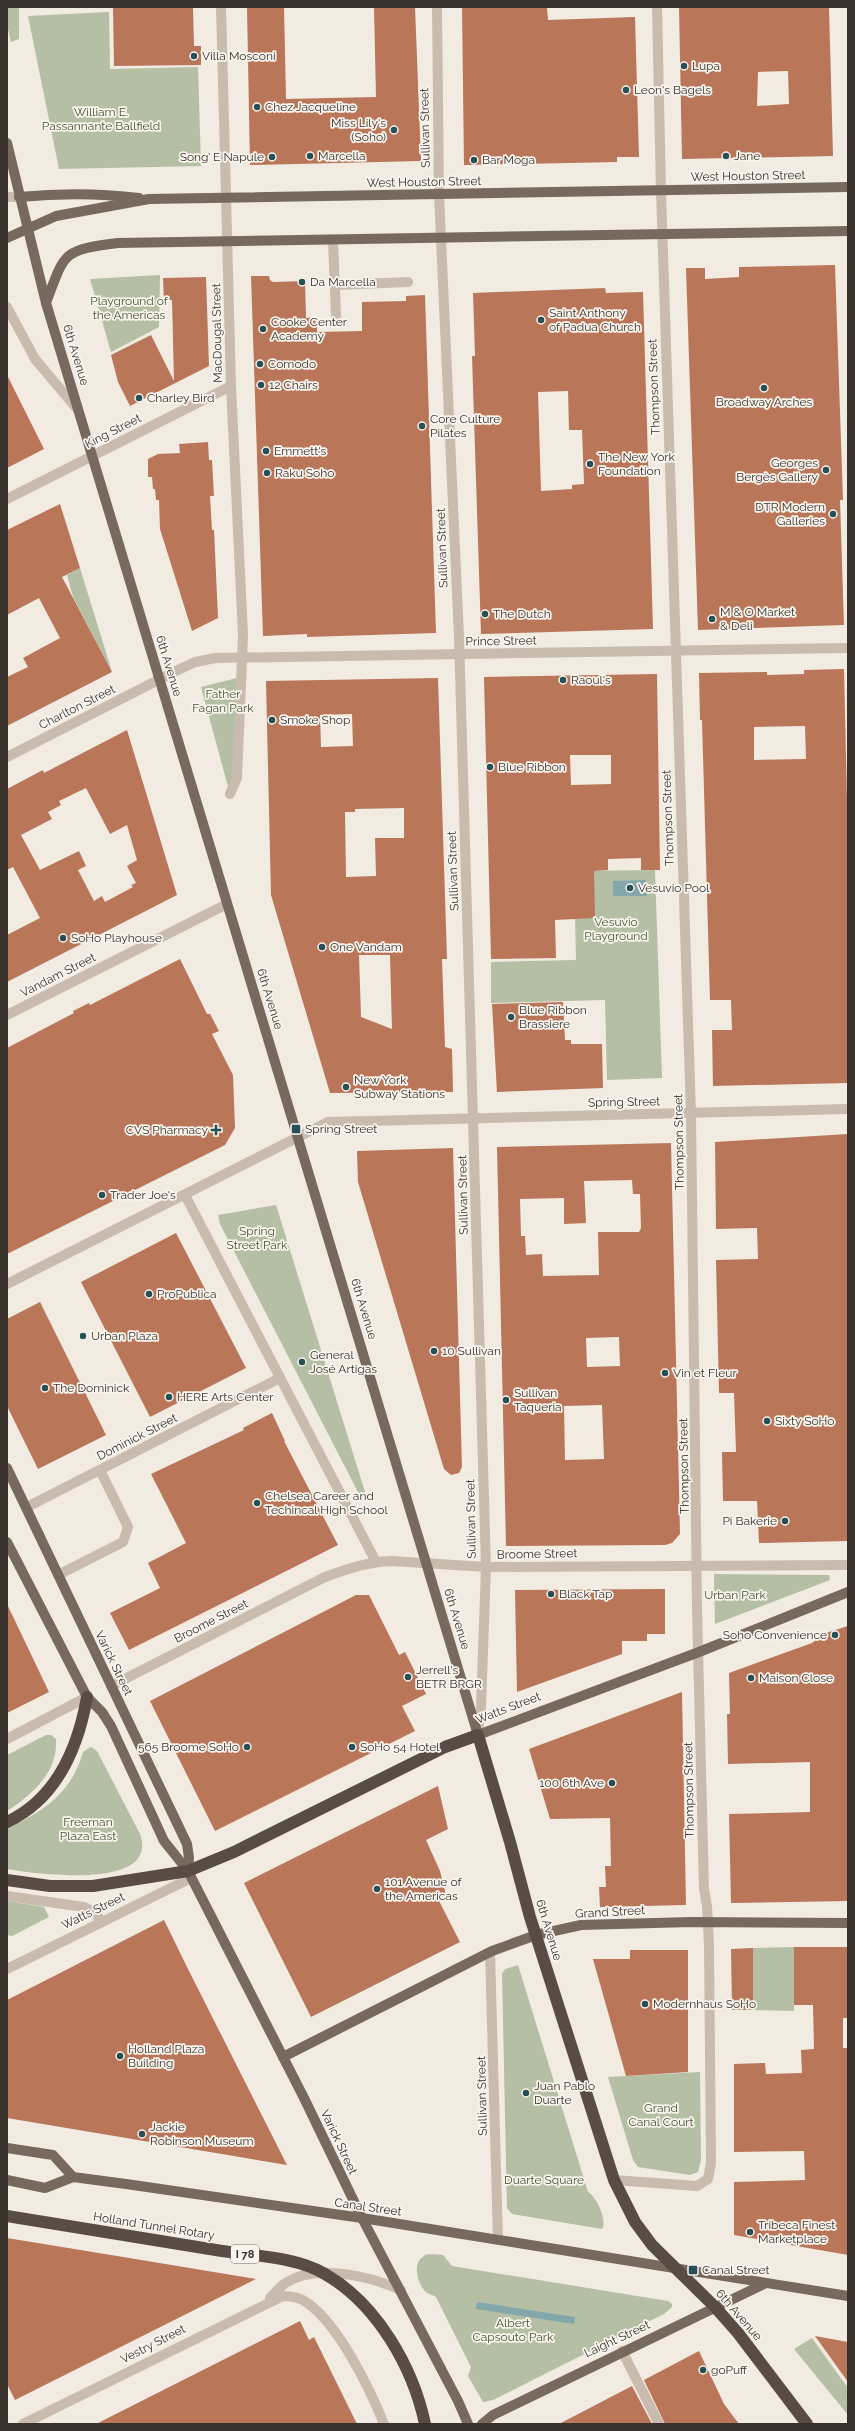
<svg xmlns="http://www.w3.org/2000/svg" width="855" height="2431" viewBox="0 0 855 2431" font-family="Raleway,sans-serif">
  <rect width="100%" height="100%" fill="#f1ebe2"/>
  <g fill="#b4bfa3">
    <path d="M7,7H19V39L11,42L7,25Z"/>
    <path d="M109,12L110,69L198,67L201,166L59,169L28,16Z"/>
    <path d="M160,275L159,327L111,352L90,279Z"/>
    <path d="M80,568L112,672L73,597L67,575Z"/>
    <path d="M241,677L237,778L230,794L201,687Z"/>
    <path d="M655,870L662,1078L607,1080L605,1000L491,1003V962L576,960L574,871Z"/>
    <path d="M276,1205L365,1492L363,1494H359L220,1224L218,1215Z"/>
    <path d="M714,1574L829,1575L830,1580L715,1624Z"/>
    <path d="M46,1735H51L56,1739C58,1772 33,1794 7,1811V1755Z"/>
    <path d="M91,1747L97,1751L140,1834C160,1891 36,1874 7,1869V1828C44,1812 72,1792 83,1752Z"/>
    <path d="M7,1901L44,1907L49,1917L12,1936L7,1935Z"/>
    <path d="M794,1947V2011L753,2010V1948Z"/>
    <path d="M518,1965L588,2192C596,2196 608,2221 602,2229L512,2214L507,2208L502,1974L505,1969Z"/>
    <path d="M700,2072L701,2160L698,2172L690,2175L638,2167L633,2160L608,2077Z"/>
    <path d="M443,2255L452,2266L668,2301L672,2304V2307L664,2314L493,2400L483,2402L468,2376L471,2367L436,2297C433,2295 429,2294 427,2293C418,2286 411,2263 424,2256C428,2253 437,2255 443,2255Z"/>
    <path d="M812,2338L848,2388V2415L794,2349Z"/>
  </g>
  <g fill="#84a7ab">
    <path d="M646,880L647,896H613V881Z"/>
    <path d="M477,2302L575,2317L574,2324L476,2309Z"/>
  </g>
  <g fill="#b97659" fill-rule="evenodd">
    <path d="M113,7H193L194,46H201V65L114,66Z"/>
    <path d="M247,7H284L286,99L376,97L374,7H415L421,161L250,165Z"/>
    <path d="M462,7H547L548,20L635,17L639,157H617V162L464,165Z"/>
    <path d="M679,7H829L833,156L682,159ZM788,71L789,104L757,106L758,72Z"/>
    <path d="M835,265L843,500H840L844,625L698,630L686,268H705V279L739,277V267Z"/>
    <path d="M251,276H269L270,280L273,282L305,281L306,318L317,317V332L362,331V302L406,301V296L425,295L436,633L307,637V634L263,636Z"/>
    <path d="M206,277L209,366L130,406L118,382L111,355L151,335L174,381L172,300H164L163,278Z"/>
    <path d="M605,288L606,293L643,292L653,629L481,634L472,356H475L473,293ZM568,391L569,430H582L584,484L572,485V489L541,491L538,392Z"/>
    <path d="M7,375L44,449L7,468Z"/>
    <path d="M208,442L209,460H212L214,496H210L212,530H214L218,618L192,631L160,529L159,500H156L155,489H153L152,477H148V459L158,454L180,453L179,444Z"/>
    <path d="M60,504L80,568L62,577L112,672L7,726V677L28,667L23,658L60,638L39,598L7,615V530Z"/>
    <path d="M844,669L848,841V1083L713,1086L712,1030H732L731,1000H710L702,720H700L699,673L767,672V675L804,674V670ZM805,726L806,759L754,760V727Z"/>
    <path d="M657,674L660,870H641V858L608,859V870L594,871L595,918L555,920L556,958L491,959L484,677ZM570,755H611V784L571,785Z"/>
    <path d="M438,678L447,959H442L445,1047L452,1049L453,1092L330,1093L271,895L266,681ZM352,714L353,746L321,747L320,715ZM404,808V838H375L376,876L346,877L345,812H355V809ZM359,955H390L392,1029L361,1017Z"/>
    <path d="M127,730L177,895L7,982V935L40,918L13,867L7,870V789L43,770L44,773ZM86,788L110,834L127,825L137,860L127,866L136,883L131,885L133,887L105,902L102,896L94,901L78,870L86,866L79,851L40,870L21,835L52,819L48,812L61,805L59,801Z"/>
    <path d="M180,959L207,1014H210L219,1031L212,1034L233,1075L235,1128L225,1145L7,1254V1048L74,1013L73,1011L89,1003L90,1005Z"/>
    <path d="M563,1002L565,1040H571V1044H602L603,1088L497,1092L492,1004Z"/>
    <path d="M848,1134V1541L759,1543L757,1501H723L722,1452H736L734,1393H719L716,1260L758,1259L757,1228L716,1229L715,1142Z"/>
    <path d="M671,1143L680,1534L672,1543L665,1545L506,1546L497,1147ZM632,1180L633,1194H640L641,1228L639,1232H598L599,1275L543,1276L542,1254L526,1255L525,1236H521L520,1199L564,1198V1224L586,1223L584,1181ZM619,1337L620,1366L587,1367L586,1338ZM602,1405L604,1459L565,1460L564,1406Z"/>
    <path d="M453,1148L462,1467L459,1473L451,1475L444,1469L358,1182L357,1151Z"/>
    <path d="M176,1233L246,1368L150,1417L81,1282Z"/>
    <path d="M40,1302L106,1435L38,1469L7,1406V1319Z"/>
    <path d="M272,1413L285,1441H284L338,1545L129,1650L110,1613L160,1588L148,1563L186,1543L151,1474L244,1430L243,1428Z"/>
    <path d="M665,1589V1634H647V1641H622V1654L517,1692L515,1590Z"/>
    <path d="M356,1595H369L399,1655L405,1652L426,1694L402,1706L415,1731L215,1831L150,1701Z"/>
    <path d="M7,1604L49,1692L7,1713Z"/>
    <path d="M848,1626V1901L731,1903L729,1814L810,1812V1762L728,1764L727,1714H730L729,1673L812,1643L826,1633Z"/>
    <path d="M682,1692L686,1905L600,1907L599,1887H606L605,1866H611L610,1818L550,1819L529,1749Z"/>
    <path d="M438,1786L448,1829L426,1840L440,1871L446,1895L438,1899L460,1942L311,2017L244,1883Z"/>
    <path d="M164,1920L189,1971L287,2165L7,2118V2000Z"/>
    <path d="M794,1947H848V2018H843V2048H848V2255L734,2235V2182L805,2180L804,2151L734,2152V2064L765,2063L766,2074L802,2073L801,2050L814,2049L813,2005H794Z"/>
    <path d="M753,1948V2010H732L731,1949Z"/>
    <path d="M630,1950H688V2072L626,2076L593,1959H630Z"/>
    <path d="M7,2238L111,2255L256,2279L15,2400L7,2384Z"/>
    <path d="M300,2321L309,2340L314,2337L357,2424H96Z"/>
    <path d="M815,2336L848,2342V2382Z"/>
    <path d="M699,2351L724,2404L739,2424H665L644,2380Z"/>
    <path d="M632,2386L652,2424H559Z"/>
  </g>
  <g fill="none" stroke-linecap="round" stroke-linejoin="round">
    <g stroke="#c9bcaf" stroke-width="10">
      <path d="M221,7L231,386L243,635L237,778L230,794"/>
      <path d="M437,7L439,195L459,637L486,1567L481,1706L478,1734"/>
      <path d="M7,197H19"/>
      <path d="M333,240L336,316"/>
      <path d="M335,285L408,282"/>
      <path d="M7,307L35,359L78,410"/>
      <path d="M7,499L231,386"/>
      <path d="M7,757L174,672L195,662L215,658L848,648"/>
      <path d="M7,1015L227,904"/>
      <path d="M185,1195L376,1562"/>
      <path d="M7,1284L328,1122L848,1109"/>
      <path d="M27,1507L280,1378"/>
      <path d="M58,1575L123,1542L128,1527L100,1470"/>
      <path d="M111,1686L325,1577C347,1569 367,1562 391,1561L486,1567L848,1565"/>
      <path d="M7,1739L87,1697"/>
      <path d="M7,1896L84,1907L94,1912L102,1922"/>
      <path d="M490,1952L498,2240"/>
      <path d="M7,1969L191,1878"/>
      <path d="M614,2180L697,2186L708,2179L711,2163L709,1945L707,1906L704,1889L697,1609L691,1114L661,191L657,7"/>
      <path d="M270,2298C274,2294 278,2289 283,2285C313,2262 369,2276 401,2290"/>
      <path d="M622,2351L659,2424"/>
      <path d="M23,2424L283,2296C291,2296 299,2297 306,2302C338,2323 370,2389 384,2424"/>
    </g>
    <g stroke="#78695f" stroke-width="10">
      <path d="M7,143L46,303L478,1735L699,1652L848,1592"/>
      <path d="M19,197C60,193 99,193 139,198"/>
      <path d="M7,238L56,216L149,199L848,187"/>
      <path d="M46,303C65,252 62,250 118,243L848,231"/>
      <path d="M7,1468L187,1844L189,1858L188,1871"/>
      <path d="M7,1542L87,1697L102,1712L111,1726L164,1841L188,1871L304,2098L362,2218L458,2401L468,2424"/>
      <path d="M283,2057L492,1951L536,1935L581,1925L691,1922L848,1923"/>
      <path d="M7,2148L53,2155L73,2177"/>
      <path d="M7,2180L45,2188L73,2177L126,2184L362,2218L848,2296"/>
      <path d="M482,2424L493,2415L766,2283"/>
    </g>
    <g stroke="#584c44" stroke-width="12">
      <path d="M7,1822C56,1799 78,1748 87,1697"/>
      <path d="M7,1880L50,1886H93L188,1871L234,1852L445,1747L478,1735L510,1842L530,1917L614,2180L635,2222L652,2245L715,2307L738,2333L807,2424"/>
      <path d="M7,2216C79,2228 151,2239 222,2251C255,2256 296,2257 325,2274C377,2304 413,2367 425,2424"/>
    </g>
  </g>
  <g fill="#264f56" stroke="#f9f5ee" stroke-width="1.5">
    <circle cx="194" cy="56" r="4"/>
    <circle cx="684" cy="66" r="4"/>
    <circle cx="626" cy="90" r="4"/>
    <circle cx="257" cy="107" r="4"/>
    <circle cx="394" cy="130" r="4"/>
    <circle cx="310" cy="156" r="4"/>
    <circle cx="726" cy="156" r="4"/>
    <circle cx="272" cy="157" r="4"/>
    <circle cx="474" cy="160" r="4"/>
    <circle cx="302" cy="282" r="4"/>
    <circle cx="541" cy="320" r="4"/>
    <circle cx="263" cy="329" r="4"/>
    <circle cx="260" cy="364" r="4"/>
    <circle cx="261" cy="385" r="4"/>
    <circle cx="764" cy="388" r="4"/>
    <circle cx="139" cy="398" r="4"/>
    <circle cx="422" cy="426" r="4"/>
    <circle cx="266" cy="451" r="4"/>
    <circle cx="590" cy="464" r="4"/>
    <circle cx="826" cy="470" r="4"/>
    <circle cx="267" cy="473" r="4"/>
    <circle cx="833" cy="514" r="4"/>
    <circle cx="485" cy="614" r="4"/>
    <circle cx="712" cy="619" r="4"/>
    <circle cx="563" cy="680" r="4"/>
    <circle cx="272" cy="720" r="4"/>
    <circle cx="490" cy="767" r="4"/>
    <circle cx="630" cy="888" r="4"/>
    <circle cx="63" cy="938" r="4"/>
    <circle cx="322" cy="947" r="4"/>
    <circle cx="511" cy="1017" r="4"/>
    <circle cx="346" cy="1087" r="4"/>
    <rect x="291" y="1124" width="10" height="10" rx="2"/>
    <path d="M214 1124h4v4h4v4h-4v4h-4v-4h-4v-4h4z"/>
    <circle cx="102" cy="1195" r="4"/>
    <circle cx="149" cy="1294" r="4"/>
    <circle cx="83" cy="1336" r="4"/>
    <circle cx="434" cy="1351" r="4"/>
    <circle cx="302" cy="1362" r="4"/>
    <circle cx="665" cy="1373" r="4"/>
    <circle cx="45" cy="1388" r="4"/>
    <circle cx="169" cy="1397" r="4"/>
    <circle cx="506" cy="1400" r="4"/>
    <circle cx="767" cy="1421" r="4"/>
    <circle cx="257" cy="1503" r="4"/>
    <circle cx="785" cy="1521" r="4"/>
    <circle cx="551" cy="1594" r="4"/>
    <circle cx="835" cy="1635" r="4"/>
    <circle cx="408" cy="1677" r="4"/>
    <circle cx="751" cy="1678" r="4"/>
    <circle cx="247" cy="1747" r="4"/>
    <circle cx="352" cy="1747" r="4"/>
    <circle cx="612" cy="1783" r="4"/>
    <circle cx="377" cy="1889" r="4"/>
    <circle cx="645" cy="2004" r="4"/>
    <circle cx="120" cy="2056" r="4"/>
    <circle cx="526" cy="2093" r="4"/>
    <circle cx="142" cy="2134" r="4"/>
    <circle cx="750" cy="2232" r="4"/>
    <rect x="688" y="2265" width="10" height="10" rx="2"/>
    <circle cx="703" cy="2370" r="4"/>
  </g>
  <g text-anchor="middle" stroke-width="3.5" stroke-linejoin="round" paint-order="stroke">
    <rect fill="#f9f5ee" stroke="#726c66" stroke-width="1" x="231" y="2245" width="28" height="18" rx="3"/>
    <g font-size="11" font-weight="bold" fill="#38312c">
      <text x="245" y="2258">I 78</text>
    </g>
    <g font-size="12" fill="#38312c" stroke="#f9f5ee" text-anchor="start">
      <text x="202" y="60">Villa Mosconi</text>
      <text x="692" y="70">Lupa</text>
      <text x="634" y="94">Leon's Bagels</text>
      <text x="265" y="111">Chez Jacqueline</text>
      <text x="386" y="127" text-anchor="end">Miss Lily's<tspan x="386" dy="14">(Soho)</tspan></text>
      <text x="318" y="160">Marcella</text>
      <text x="734" y="160">Jane</text>
      <text x="264" y="161" text-anchor="end">Song’ E Napule</text>
      <text x="482" y="164">Bar Moga</text>
      <text x="310" y="286">Da Marcella</text>
      <text x="549" y="317">Saint Anthony<tspan x="549" dy="14">of Padua Church</tspan></text>
      <text x="271" y="326">Cooke Center<tspan x="271" dy="14">Academy</tspan></text>
      <text x="268" y="368">Comodo</text>
      <text x="269" y="389">12 Chairs</text>
      <text x="147" y="402">Charley Bird</text>
      <text x="764" y="406" text-anchor="middle">Broadway Arches</text>
      <text x="430" y="423">Core Culture<tspan x="430" dy="14">Pilates</tspan></text>
      <text x="274" y="455">Emmett's</text>
      <text x="598" y="461">The New York<tspan x="598" dy="14">Foundation</tspan></text>
      <text x="818" y="467" text-anchor="end">Georges<tspan x="818" dy="14">Bergès Gallery</tspan></text>
      <text x="275" y="477">Raku Soho</text>
      <text x="825" y="511" text-anchor="end">DTR Modern<tspan x="825" dy="14">Galleries</tspan></text>
      <text x="720" y="616">M &amp; O Market<tspan x="720" dy="14">&amp; Deli</tspan></text>
      <text x="493" y="618">The Dutch</text>
      <text x="571" y="684">Raoul's</text>
      <text x="280" y="724">Smoke Shop</text>
      <text x="498" y="771">Blue Ribbon</text>
      <text x="638" y="892">Vesuvio Pool</text>
      <text x="71" y="942">SoHo Playhouse</text>
      <text x="330" y="951">One Vandam</text>
      <text x="519" y="1014">Blue Ribbon<tspan x="519" dy="14">Brassiere</tspan></text>
      <text x="354" y="1084">New York<tspan x="354" dy="14">Subway Stations</tspan></text>
      <text x="305" y="1133">Spring Street</text>
      <text x="208" y="1134" text-anchor="end">CVS Pharmacy</text>
      <text x="110" y="1199">Trader Joe's</text>
      <text x="157" y="1298">ProPublica</text>
      <text x="91" y="1340">Urban Plaza</text>
      <text x="442" y="1355">10 Sullivan</text>
      <text x="310" y="1359">General<tspan x="310" dy="14">José Artigas</tspan></text>
      <text x="673" y="1377">Vin et Fleur</text>
      <text x="53" y="1392">The Dominick</text>
      <text x="514" y="1397">Sullivan<tspan x="514" dy="14">Taqueria</tspan></text>
      <text x="177" y="1401">HERE Arts Center</text>
      <text x="775" y="1425">Sixty SoHo</text>
      <text x="265" y="1500">Chelsea Career and<tspan x="265" dy="14">Techincal High School</tspan></text>
      <text x="777" y="1525" text-anchor="end">Pi Bakerie</text>
      <text x="559" y="1598">Black Tap</text>
      <text x="827" y="1639" text-anchor="end">Soho Convenience</text>
      <text x="416" y="1674">Jerrell's<tspan x="416" dy="14">BETR BRGR</tspan></text>
      <text x="759" y="1682">Maison Close</text>
      <text x="239" y="1751" text-anchor="end">565 Broome SoHo</text>
      <text x="360" y="1751">SoHo 54 Hotel</text>
      <text x="604" y="1787" text-anchor="end">100 6th Ave</text>
      <text x="385" y="1886">101 Avenue of<tspan x="385" dy="14">the Americas</tspan></text>
      <text x="653" y="2008">Modernhaus SoHo</text>
      <text x="128" y="2053">Holland Plaza<tspan x="128" dy="14">Building</tspan></text>
      <text x="534" y="2090">Juan Pablo<tspan x="534" dy="14">Duarte</tspan></text>
      <text x="150" y="2131">Jackie<tspan x="150" dy="14">Robinson Museum</tspan></text>
      <text x="758" y="2229">Tribeca Finest<tspan x="758" dy="14">Marketplace</tspan></text>
      <text x="702" y="2274">Canal Street</text>
      <text x="711" y="2374">goPuff</text>
    </g>
    <g font-size="12" fill="#465433" stroke="#f9f5ee">
      <text x="101" y="116">William E.<tspan x="101" dy="14">Passannante Ballfield</tspan></text>
      <text x="129" y="305">Playground of<tspan x="129" dy="14">the Americas</tspan></text>
      <text x="223" y="698">Father<tspan x="223" dy="14">Fagan Park</tspan></text>
      <text x="616" y="926">Vesuvio<tspan x="616" dy="14">Playground</tspan></text>
      <text x="257" y="1235">Spring<tspan x="257" dy="14">Street Park</tspan></text>
      <text x="735" y="1599">Urban Park</text>
      <text x="88" y="1826">Freeman<tspan x="88" dy="14">Plaza East</tspan></text>
      <text x="661" y="2112">Grand<tspan x="661" dy="14">Canal Court</tspan></text>
      <text x="544" y="2184">Duarte Square</text>
      <text x="513" y="2327">Albert<tspan x="513" dy="14">Capsouto Park</tspan></text>
    </g>
    <g font-size="12" fill="#38312c" stroke="#f9f5ee">
      <text transform="translate(425 128) rotate(-91)" y="4">Sullivan Street</text>
      <text transform="translate(748 176) rotate(-1)" y="4">West Houston Street</text>
      <text transform="translate(424 182) rotate(-1)" y="4">West Houston Street</text>
      <text transform="translate(217 333) rotate(-91)" y="4">MacDougal Street</text>
      <text transform="translate(76 355) rotate(73)" y="4">6th Avenue</text>
      <text transform="translate(654 387) rotate(-92)" y="4">Thompson Street</text>
      <text transform="translate(113 431) rotate(-27)" y="4">King Street</text>
      <text transform="translate(442 548) rotate(-92)" y="4">Sullivan Street</text>
      <text transform="translate(501 641) rotate(-1)" y="4">Prince Street</text>
      <text transform="translate(169 666) rotate(73)" y="4">6th Avenue</text>
      <text transform="translate(77 707) rotate(-27)" y="4">Charlton Street</text>
      <text transform="translate(668 818) rotate(-92)" y="4">Thompson Street</text>
      <text transform="translate(453 871) rotate(-92)" y="4">Sullivan Street</text>
      <text transform="translate(58 975) rotate(-27)" y="4">Vandam Street</text>
      <text transform="translate(270 999) rotate(73)" y="4">6th Avenue</text>
      <text transform="translate(624 1102) rotate(-1)" y="4">Spring Street</text>
      <text transform="translate(679 1142) rotate(-91)" y="4">Thompson Street</text>
      <text transform="translate(463 1195) rotate(-91)" y="4">Sullivan Street</text>
      <text transform="translate(364 1309) rotate(73)" y="4">6th Avenue</text>
      <text transform="translate(137 1437) rotate(-27)" y="4">Dominick Street</text>
      <text transform="translate(684 1466) rotate(-91)" y="4">Thompson Street</text>
      <text transform="translate(471 1519) rotate(-91)" y="4">Sullivan Street</text>
      <text transform="translate(537 1554) rotate(-1)" y="4">Broome Street</text>
      <text transform="translate(457 1619) rotate(73)" y="4">6th Avenue</text>
      <text transform="translate(211 1621) rotate(-27)" y="4">Broome Street</text>
      <text transform="translate(114 1663) rotate(64)" y="4">Varick Street</text>
      <text transform="translate(508 1708) rotate(-21)" y="4">Watts Street</text>
      <text transform="translate(689 1790) rotate(-91)" y="4">Thompson Street</text>
      <text transform="translate(93 1911) rotate(-26)" y="4">Watts Street</text>
      <text transform="translate(610 1912) rotate(-3)" y="4">Grand Street</text>
      <text transform="translate(549 1930) rotate(73)" y="4">6th Avenue</text>
      <text transform="translate(482 2096) rotate(-91)" y="4">Sullivan Street</text>
      <text transform="translate(339 2142) rotate(65)" y="4">Varick Street</text>
      <text transform="translate(368 2207) rotate(8)" y="4">Canal Street</text>
      <text transform="translate(154 2226) rotate(9)" y="4">Holland Tunnel Rotary</text>
      <text transform="translate(739 2315) rotate(49)" y="4">6th Avenue</text>
      <text transform="translate(617 2339) rotate(-25)" y="4">Laight Street</text>
      <text transform="translate(153 2344) rotate(-27)" y="4">Vestry Street</text>
    </g>
  </g>
  <rect width="855" height="2431" fill="none" stroke="#38312c" stroke-width="16"/>
</svg>
